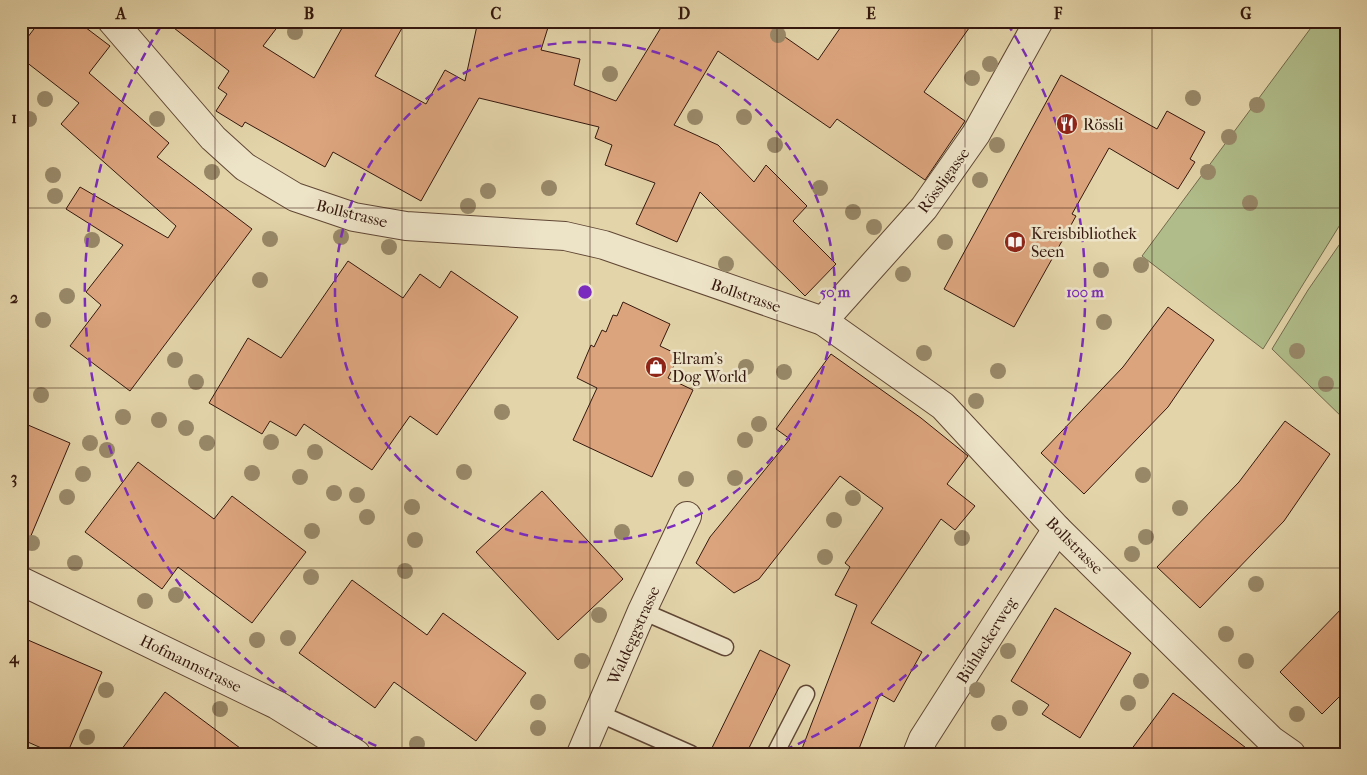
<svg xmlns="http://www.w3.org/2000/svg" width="1367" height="775" viewBox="0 0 1367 775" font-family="'IM FELL French Canon',serif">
  <rect width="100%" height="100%" fill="#e3d4a9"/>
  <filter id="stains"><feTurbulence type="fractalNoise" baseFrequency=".004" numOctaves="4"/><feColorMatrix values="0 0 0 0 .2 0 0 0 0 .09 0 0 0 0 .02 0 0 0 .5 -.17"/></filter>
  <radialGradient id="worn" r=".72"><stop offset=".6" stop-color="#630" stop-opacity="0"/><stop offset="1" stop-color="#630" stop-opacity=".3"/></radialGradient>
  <g fill="#b0bd8a" stroke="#726a4c">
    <path d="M1316,21H1346V215L1263,349L1142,256Z"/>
    <path d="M1346,235V421L1272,349L1308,290Z"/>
  </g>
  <g fill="#dca47d" stroke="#35180e">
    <path d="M40,21H77L110,46L89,73L169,143L157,157L252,229L130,391L70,346L101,305L86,292L123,245L66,209L80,187L168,238L176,226L61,124L79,103L21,58V46Z"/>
    <path d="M165,21H282L263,46L314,78L346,21H406L375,76L426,104L445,70L465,81L478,21H550L541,50L580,59L574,85L616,101L665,21H762L818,60L845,21H974L924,92L965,121L925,180L837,119L830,128L718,51L674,125L718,145L754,182L766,165L807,206L793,221L836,264L805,296L700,192L677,242L636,224L655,183L605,165L612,145L595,138L599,127L479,98L421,201L333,152L325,167L245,122L242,127L216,111L227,94L218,88L229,71Z"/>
    <path d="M1061,75L1157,129L1167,111L1205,132L1190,159L1195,162L1178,189L1109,148L1072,214L1076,216L1014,327L944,289Z"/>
    <path d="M348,261L403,298L420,274L440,288L451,271L518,317L437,435L410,416L372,470L304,424L296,436L270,421L262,434L209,403L248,338L281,358Z"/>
    <path d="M623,302L670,324L660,346L679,355L668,378L693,390L652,477L573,440L597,388L577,378L591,345L594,347L602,330L606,332L613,315L617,316Z"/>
    <path d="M1168,307L1214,340L1168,407L1084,494L1041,453L1123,367Z"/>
    <path d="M831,354L921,418L968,456L947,484L975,506L955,530L941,519L871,623L922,652L894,702L880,694L857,754H800L857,605L835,595L850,567L845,563L883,508L840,476L759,579L734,593L696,563L710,537L790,439L776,429Z"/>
    <path d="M1285,421L1330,454L1284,521L1200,608L1157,567L1239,482Z"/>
    <path d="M21,422L70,443L22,557H21Z"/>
    <path d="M138,462L214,519L232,496L306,552L252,623L178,567L162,589L85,532Z"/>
    <path d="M542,491L623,579L558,640L476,552Z"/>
    <path d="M352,580L427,635L443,613L526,673L476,741L394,682L375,708L299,653Z"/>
    <path d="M1346,604V690L1322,714L1280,672Z"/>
    <path d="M1055,608L1131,653L1080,738L1042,714L1049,705L1011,681Z"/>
    <path d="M21,637L102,672L67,754H55L21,739Z"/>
    <path d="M760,650L790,665L746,754H709Z"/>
    <path d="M165,692L248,754H118Z"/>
    <path d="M1173,693L1194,708L1254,754H1128Z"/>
  </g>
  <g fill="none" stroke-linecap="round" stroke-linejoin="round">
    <g stroke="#604735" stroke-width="19">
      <g id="service">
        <path d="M642,611L725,647"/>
        <path d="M598,713L691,754"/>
        <path d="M775,754L806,694"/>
      </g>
    </g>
    <g stroke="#604735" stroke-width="30">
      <g id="minor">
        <path d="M112,21L213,138L245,167L295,197L354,217L406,226L565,236L604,245L823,321L943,406L1057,529L1271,740L1291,754"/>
        <path d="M823,321L924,208L976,134L1039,21"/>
        <path d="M21,581L277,705L356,754"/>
        <path d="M581,754L642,611L687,516"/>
        <path d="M917,754L923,739L1057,529"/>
      </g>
    </g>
    <use href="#service" stroke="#ede3c7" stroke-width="16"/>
    <use href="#minor" stroke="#ede3c7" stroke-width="28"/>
  </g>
  <g fill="#988868">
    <circle cx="295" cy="32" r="8"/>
    <circle cx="778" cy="35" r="8"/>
    <circle cx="990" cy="64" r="8"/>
    <circle cx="610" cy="74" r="8"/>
    <circle cx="972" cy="78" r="8"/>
    <circle cx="1193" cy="98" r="8"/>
    <circle cx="45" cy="99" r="8"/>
    <circle cx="1257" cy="105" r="8"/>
    <circle cx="695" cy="117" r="8"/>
    <circle cx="744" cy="117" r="8"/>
    <circle cx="29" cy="119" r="8"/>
    <circle cx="157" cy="119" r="8"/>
    <circle cx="1229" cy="137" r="8"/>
    <circle cx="775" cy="145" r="8"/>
    <circle cx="997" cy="145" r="8"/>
    <circle cx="212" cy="172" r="8"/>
    <circle cx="1208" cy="172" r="8"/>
    <circle cx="53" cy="175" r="8"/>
    <circle cx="980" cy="180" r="8"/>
    <circle cx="549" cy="188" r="8"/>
    <circle cx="820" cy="188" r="8"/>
    <circle cx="488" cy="191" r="8"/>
    <circle cx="55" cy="196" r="8"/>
    <circle cx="1250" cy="203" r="8"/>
    <circle cx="468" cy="206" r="8"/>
    <circle cx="853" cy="212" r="8"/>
    <circle cx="874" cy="227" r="8"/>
    <circle cx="341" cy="237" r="8"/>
    <circle cx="270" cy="239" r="8"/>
    <circle cx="92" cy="240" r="8"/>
    <circle cx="945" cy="242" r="8"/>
    <circle cx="389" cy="247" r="8"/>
    <circle cx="726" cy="264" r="8"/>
    <circle cx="1141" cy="265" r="8"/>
    <circle cx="1101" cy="270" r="8"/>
    <circle cx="903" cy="274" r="8"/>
    <circle cx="260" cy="280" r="8"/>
    <circle cx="67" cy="296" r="8"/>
    <circle cx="43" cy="320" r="8"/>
    <circle cx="1104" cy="322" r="8"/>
    <circle cx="1297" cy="351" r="8"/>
    <circle cx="924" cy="353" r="8"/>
    <circle cx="175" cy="360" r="8"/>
    <circle cx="746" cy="367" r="8"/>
    <circle cx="998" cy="371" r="8"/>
    <circle cx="784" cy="372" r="8"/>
    <circle cx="196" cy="382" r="8"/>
    <circle cx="1326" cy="384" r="8"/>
    <circle cx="41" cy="395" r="8"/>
    <circle cx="976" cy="401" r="8"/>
    <circle cx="502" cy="412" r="8"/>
    <circle cx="123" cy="417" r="8"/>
    <circle cx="159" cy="420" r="8"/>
    <circle cx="759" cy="424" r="8"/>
    <circle cx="186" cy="428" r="8"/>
    <circle cx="745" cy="440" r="8"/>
    <circle cx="271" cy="442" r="8"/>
    <circle cx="90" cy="443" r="8"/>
    <circle cx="207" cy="443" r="8"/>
    <circle cx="107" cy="450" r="8"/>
    <circle cx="315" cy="452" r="8"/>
    <circle cx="464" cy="472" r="8"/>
    <circle cx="252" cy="473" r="8"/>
    <circle cx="83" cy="474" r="8"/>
    <circle cx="1143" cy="475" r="8"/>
    <circle cx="300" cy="477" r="8"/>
    <circle cx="735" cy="478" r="8"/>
    <circle cx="686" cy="479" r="8"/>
    <circle cx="334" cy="493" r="8"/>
    <circle cx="357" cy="495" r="8"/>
    <circle cx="67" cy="497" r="8"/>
    <circle cx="853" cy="498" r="8"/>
    <circle cx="412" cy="507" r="8"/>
    <circle cx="1180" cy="508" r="8"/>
    <circle cx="367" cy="517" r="8"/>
    <circle cx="834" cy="520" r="8"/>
    <circle cx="312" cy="531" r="8"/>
    <circle cx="622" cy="532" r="8"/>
    <circle cx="1146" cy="537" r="8"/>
    <circle cx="962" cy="538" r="8"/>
    <circle cx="415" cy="540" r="8"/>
    <circle cx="32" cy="543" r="8"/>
    <circle cx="1132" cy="554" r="8"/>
    <circle cx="825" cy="557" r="8"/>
    <circle cx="75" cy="563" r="8"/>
    <circle cx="405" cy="571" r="8"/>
    <circle cx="311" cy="577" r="8"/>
    <circle cx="1256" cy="584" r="8"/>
    <circle cx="176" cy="595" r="8"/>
    <circle cx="145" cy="601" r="8"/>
    <circle cx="599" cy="615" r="8"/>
    <circle cx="1226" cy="634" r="8"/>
    <circle cx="288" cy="638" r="8"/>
    <circle cx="257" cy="640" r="8"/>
    <circle cx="1008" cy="651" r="8"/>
    <circle cx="582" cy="661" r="8"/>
    <circle cx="1246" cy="661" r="8"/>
    <circle cx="1141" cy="681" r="8"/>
    <circle cx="106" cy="690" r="8"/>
    <circle cx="977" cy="690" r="8"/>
    <circle cx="538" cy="702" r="8"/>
    <circle cx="1128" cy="703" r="8"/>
    <circle cx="1020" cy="708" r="8"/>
    <circle cx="220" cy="709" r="8"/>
    <circle cx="1297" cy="714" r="8"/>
    <circle cx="999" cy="723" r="8"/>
    <circle cx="538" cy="728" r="8"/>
    <circle cx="87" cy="737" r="8"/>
    <circle cx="417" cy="744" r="8"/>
  </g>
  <path fill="none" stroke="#35180e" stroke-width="1" stroke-opacity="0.55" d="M215,21V754M402,21V754M590,21V754M777,21V754M965,21V754M1152,21V754M21,208H1346M21,388H1346M21,568H1346"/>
  <g fill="none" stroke="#7b2cbf" stroke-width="2.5" stroke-dasharray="9 6">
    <circle cx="585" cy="292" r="250"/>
    <path d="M390 752A500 500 0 0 1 163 23M1007 23A500 500 0 0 1 780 752"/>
  </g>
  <defs>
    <g id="restaurant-disc" transform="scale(1.125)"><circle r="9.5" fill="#8f2418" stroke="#ede3c7"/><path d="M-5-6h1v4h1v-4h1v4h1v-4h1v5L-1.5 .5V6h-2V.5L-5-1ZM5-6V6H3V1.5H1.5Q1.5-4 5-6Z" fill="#fff"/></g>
    <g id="library-disc" transform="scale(1.125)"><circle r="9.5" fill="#8f2418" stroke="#ede3c7"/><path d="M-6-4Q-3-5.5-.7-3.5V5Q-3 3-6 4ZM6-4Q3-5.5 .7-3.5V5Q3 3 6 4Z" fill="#fff"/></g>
    <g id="shop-disc" transform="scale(1.125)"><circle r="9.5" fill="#8f2418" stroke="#ede3c7"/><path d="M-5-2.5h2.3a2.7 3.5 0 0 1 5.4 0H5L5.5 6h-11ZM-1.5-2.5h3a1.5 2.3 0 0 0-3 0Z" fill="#fff"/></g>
  </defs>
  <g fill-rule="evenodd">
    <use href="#restaurant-disc" x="1067" y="124"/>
    <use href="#library-disc" x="1015" y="242"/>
    <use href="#shop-disc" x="656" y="367"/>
  </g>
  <g text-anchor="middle" stroke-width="5" stroke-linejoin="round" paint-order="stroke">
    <g font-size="16" fill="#35180e" stroke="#ede3c7" text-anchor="start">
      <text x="1083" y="130">Rössli</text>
      <text x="1031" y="239">Kreisbibliothek<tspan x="1031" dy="18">Seen</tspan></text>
      <text x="672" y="364">Elram’s<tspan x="672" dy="18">Dog World</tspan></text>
    </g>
    <g font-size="16" fill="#35180e" stroke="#ede3c7">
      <text transform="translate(943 180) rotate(-54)" y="6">Rössligasse</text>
      <text transform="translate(352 213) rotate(14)" y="6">Bollstrasse</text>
      <text transform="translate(746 295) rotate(19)" y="6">Bollstrasse</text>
      <text transform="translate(1075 545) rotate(45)" y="6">Bollstrasse</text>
      <text transform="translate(633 635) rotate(-66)" y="6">Waldeggstrasse</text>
      <text transform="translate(986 640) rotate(-58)" y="6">Bühlackerweg</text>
      <text transform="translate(191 663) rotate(26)" y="6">Hofmannstrasse</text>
    </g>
  </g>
  <circle cx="585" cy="292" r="8" fill="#7b2cbf" stroke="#ede3c7" stroke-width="2.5"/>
  <g font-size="15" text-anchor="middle" font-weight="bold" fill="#7b2cbf" stroke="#ede3c7" stroke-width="5" stroke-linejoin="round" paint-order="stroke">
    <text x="835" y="297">50 m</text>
    <text x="1085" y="297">100 m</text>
  </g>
  <rect width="1367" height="775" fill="none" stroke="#e3d4a9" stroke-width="55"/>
  <rect x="28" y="28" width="1312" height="720" fill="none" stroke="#35180e" stroke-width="2"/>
  <g font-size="16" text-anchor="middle" font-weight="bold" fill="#35180e">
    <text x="121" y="19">A</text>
    <text x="309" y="19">B</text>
    <text x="496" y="19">C</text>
    <text x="684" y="19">D</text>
    <text x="871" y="19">E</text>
    <text x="1058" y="19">F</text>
    <text x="1246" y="19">G</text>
    <text x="14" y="123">1</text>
    <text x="14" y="303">2</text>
    <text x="14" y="483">3</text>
    <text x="14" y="663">4</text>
  </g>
  <rect width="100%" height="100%" filter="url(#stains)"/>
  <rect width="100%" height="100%" fill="url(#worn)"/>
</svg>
